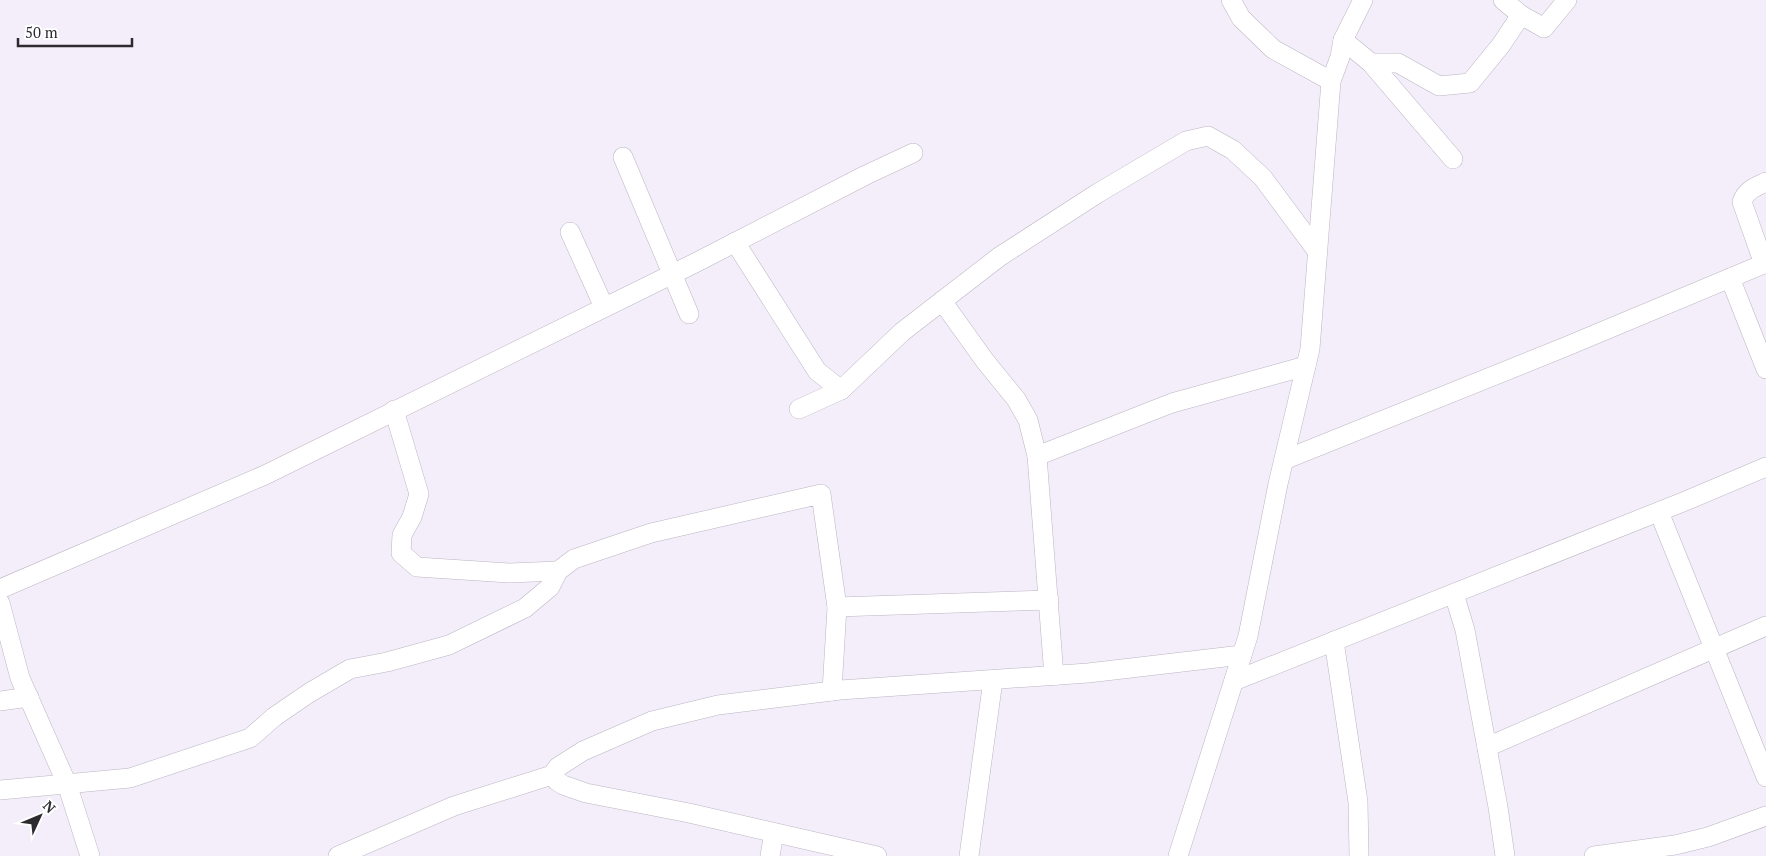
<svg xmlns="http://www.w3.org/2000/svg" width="1766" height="856" viewBox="0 0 1766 856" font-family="'PT Serif',serif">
  <rect width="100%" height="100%" fill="#f4eefb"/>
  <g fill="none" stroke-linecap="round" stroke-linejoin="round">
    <g stroke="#bbb5c2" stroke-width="20">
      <g id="minor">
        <path d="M1231,0L1241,18L1273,49L1331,81"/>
        <path d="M1503,0L1521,15"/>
        <path d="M1343,40L1371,63L1453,159"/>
        <path d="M1371,63H1398L1439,86L1470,83L1501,45L1521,15L1544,28L1567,0"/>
        <path d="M623,157L689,314"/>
        <path d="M570,232L604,307"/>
        <path d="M735,242L817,371L841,390"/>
        <path d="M1764,264L1742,202C1746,190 1755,187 1766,182"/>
        <path d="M1730,278L1766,369"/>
        <path d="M942,301L985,361L1016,399L1028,420L1037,456L1054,676"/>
        <path d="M799,409L841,390L902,332L999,257L1098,193L1186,141L1208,136L1233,150L1263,178L1317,251"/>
        <path d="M394,410L419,494L412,517L402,535L401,553L417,567L509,573L558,571"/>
        <path d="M1037,456L1172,403L1306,366"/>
        <path d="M1284,460L1565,347L1766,263"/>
        <path d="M1659,512L1766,777"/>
        <path d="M0,589L265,475L695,263L866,175L913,153"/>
        <path d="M1454,594L1465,630L1498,807L1505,856"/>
        <path d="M0,603L20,678L67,784L90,856"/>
        <path d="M837,607L1049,600"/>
        <path d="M1334,641L1358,802L1359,856"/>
        <path d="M1234,681L1683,502L1766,467"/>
        <path d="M0,701L29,697"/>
        <path d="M1487,747L1766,626"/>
        <path d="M552,775L557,781L563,785L586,793L689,813L877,856"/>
        <path d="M0,790L130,778L250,738L274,717L309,693L350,669L387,662L449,645L525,608L550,587L558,571L574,559L651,533L821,494L837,607L832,691"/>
        <path d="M338,856L454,806L552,775L558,767L583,751L652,721L718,705L840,690L1088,673L1242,655"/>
        <path d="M770,856L774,833"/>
        <path d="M969,856L993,680"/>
        <path d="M1178,856L1248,636L1278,484L1310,349L1331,81L1340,57L1343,40L1363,0"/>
        <path d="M1594,856L1675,845L1708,837L1766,816"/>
      </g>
    </g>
    <use href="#minor" stroke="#fff" stroke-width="19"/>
  </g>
  <g transform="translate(40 816) rotate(46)" stroke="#fefefe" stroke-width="4" paint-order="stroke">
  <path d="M0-4L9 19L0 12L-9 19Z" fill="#2c2a2f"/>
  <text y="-8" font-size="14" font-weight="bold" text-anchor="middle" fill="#2c2a2f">N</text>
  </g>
  <path d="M18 38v8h114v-8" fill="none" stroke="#2c2a2f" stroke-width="2.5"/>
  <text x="25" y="38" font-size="15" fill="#2c2a2f" stroke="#fefefe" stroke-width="4" paint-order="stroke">50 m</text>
</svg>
